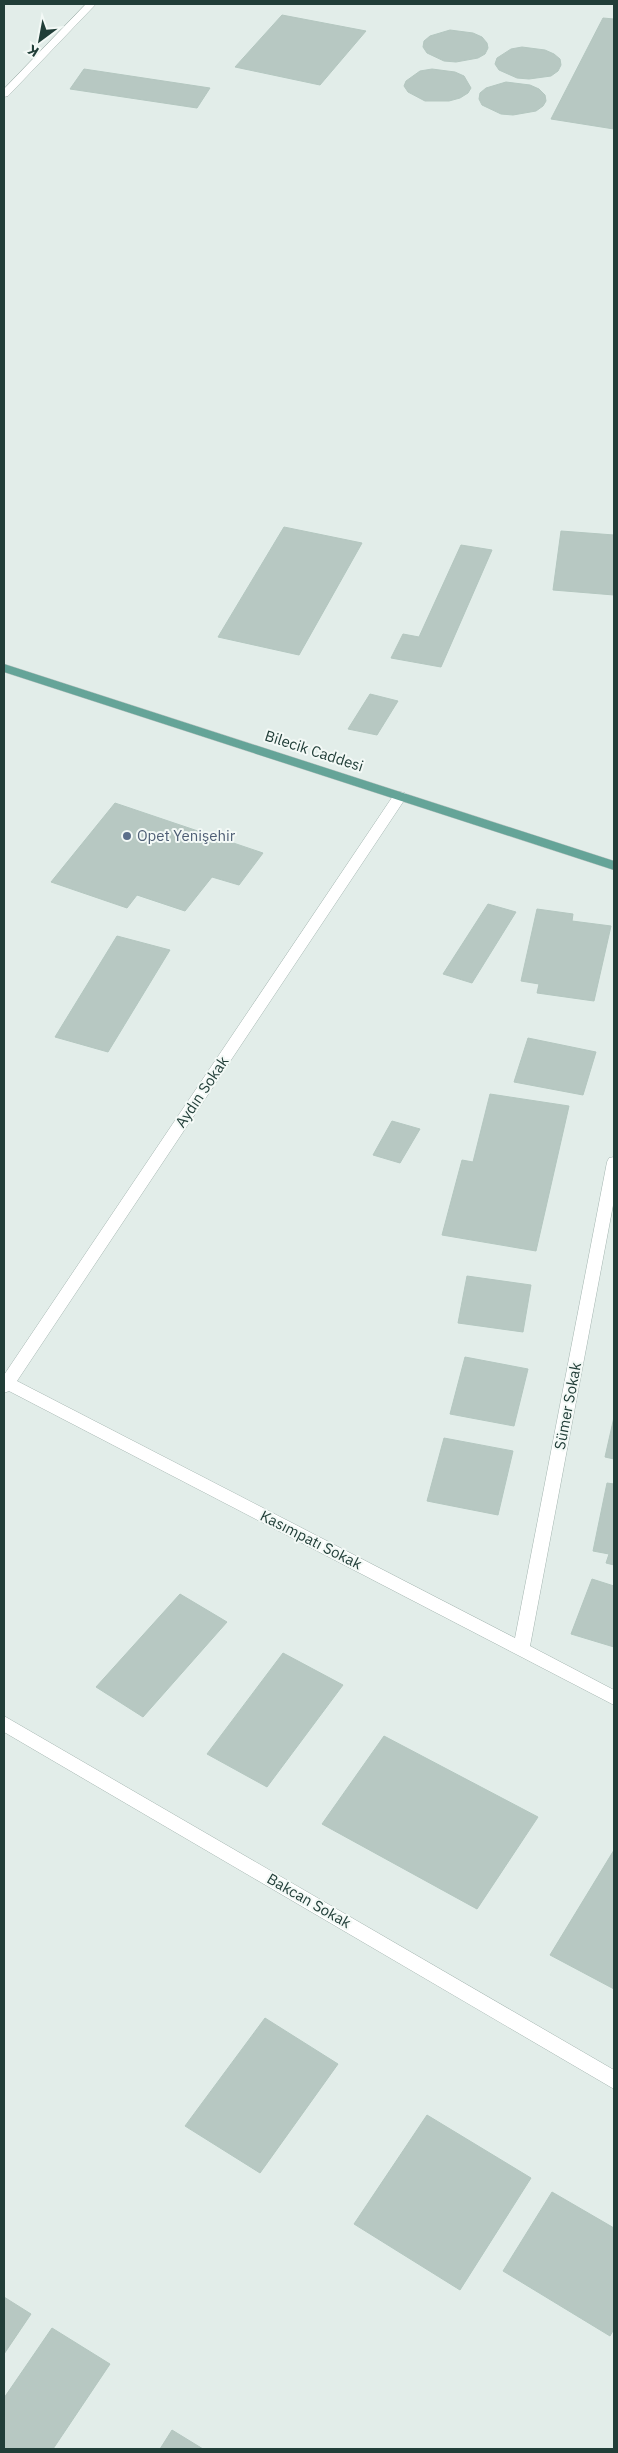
<svg xmlns="http://www.w3.org/2000/svg" width="618" height="2453" viewBox="0 0 618 2453" font-family="'IBM Plex Sans',sans-serif">
  <rect width="100%" height="100%" fill="#e2ede9"/>
  <g fill="#b7c8c2" stroke="#b4c7c0">
    <path d="M282,15L366,31L320,85L235,67Z"/>
    <path d="M603,18L614,19V129L551,119Z"/>
    <path d="M450,30L473,33L482,37L487,43L488,48L485,54L478,58L456,62L444,61L427,53L423,47L424,41L430,36Z"/>
    <path d="M522,47L545,50L554,54L560,59L561,65L558,71L551,76L529,79L517,78L499,70L495,64L497,58L511,49Z"/>
    <path d="M84,69L210,88L197,108L70,89Z"/>
    <path d="M432,69L455,72L464,76L471,88L468,93L460,98L449,101H425L408,92L404,86L406,81L420,71Z"/>
    <path d="M506,82L530,85L539,89L545,95L546,101L543,106L536,111L513,115L501,114L482,105L479,99L480,93L486,88Z"/>
    <path d="M284,527L362,543L299,655L218,637Z"/>
    <path d="M561,531L614,535V595L553,590Z"/>
    <path d="M461,545L492,550L441,667L391,658L403,634L419,637Z"/>
    <path d="M370,694L398,701L377,735L348,729Z"/>
    <path d="M115,803L263,853L239,885L212,877L185,911L137,895L127,908L51,882Z"/>
    <path d="M488,904L516,912L472,983L443,974Z"/>
    <path d="M537,909L573,914L572,921L611,926L594,1001L537,993L539,984L521,981Z"/>
    <path d="M117,936L170,950L108,1052L55,1037Z"/>
    <path d="M528,1038L596,1052L583,1095L514,1082Z"/>
    <path d="M490,1094L569,1106L536,1251L442,1235L462,1160L473,1162Z"/>
    <path d="M392,1121L420,1129L400,1163L373,1155Z"/>
    <path d="M467,1276L531,1285L523,1332L458,1323Z"/>
    <path d="M465,1357L528,1369L514,1426L450,1414Z"/>
    <path d="M614,1417V1459L605,1457Z"/>
    <path d="M444,1438L513,1451L498,1515L427,1501Z"/>
    <path d="M607,1483L614,1484V1565L606,1563L609,1554L593,1551Z"/>
    <path d="M592,1579L614,1586V1647L571,1634Z"/>
    <path d="M180,1594L227,1622L143,1717L96,1687Z"/>
    <path d="M283,1653L343,1685L267,1787L207,1754Z"/>
    <path d="M384,1736L538,1817L477,1909L322,1824Z"/>
    <path d="M614,1850V1989L550,1955Z"/>
    <path d="M265,2018L338,2064L260,2173L185,2126Z"/>
    <path d="M427,2115L531,2178L460,2290L354,2224Z"/>
    <path d="M552,2192L614,2228V2329L610,2336L503,2271Z"/>
    <path d="M4,2297L31,2314L4,2354Z"/>
    <path d="M52,2328L110,2364L53,2449H4V2398Z"/>
    <path d="M172,2430L203,2449H160Z"/>
  </g>
  <g fill="none" stroke-linecap="round" stroke-linejoin="round">
    <g stroke="#a4b5b0" stroke-width="1">
      <g id="minor">
        <path d="M86,4H96L8,96L4,97V89Z"/>
        <path d="M400,792L405,793L407,796L17,1381L515,1638L607,1162L609,1158L614,1157V1200L530,1646L614,1690V1705L9,1391L4,1393V1375L395,793Z"/>
        <path d="M4,1716L614,2070V2089L4,1732Z"/>
      </g>
    </g>
    <g stroke="#c1c9c7" stroke-width="1">
      <path id="major" d="M4,664L614,861V870L4,672Z"/>
    </g>
    <use href="#minor" fill="#fff" fill-rule="evenodd"/>
    <use href="#major" fill="#65a498" fill-rule="evenodd"/>
  </g>
  <circle fill="#5c6f8a" stroke="#f3f9f6" stroke-width="2" cx="127" cy="836" r="5"/>
  <g text-anchor="middle" stroke-width="4" stroke-linejoin="round" paint-order="stroke">
    <g font-size="15" fill="#213e38" stroke="#f3f9f6">
      <text transform="translate(314 751) rotate(18)" y="5">Bilecik Caddesi</text>
      <text transform="translate(202 1092) rotate(-56)" y="5">Aydın Sokak</text>
      <text transform="translate(568 1406) rotate(-79)" y="5">Sümer Sokak</text>
      <text transform="translate(311 1540) rotate(27)" y="5">Kasımpatı Sokak</text>
      <text transform="translate(309 1901) rotate(30)" y="5">Bakcan Sokak</text>
    </g>
    <g font-size="15" fill="#4e5e75" stroke="#f3f9f6" text-anchor="start">
      <text x="137" y="841">Opet Yenişehir</text>
    </g>
  </g>
  <rect width="618" height="2453" fill="none" stroke="#213e38" stroke-width="10"/>
  <g transform="translate(40 40) rotate(212)" stroke="#f3f9f6" stroke-width="4" paint-order="stroke">
  <path d="M0-4L9 19L0 12L-9 19Z" fill="#213e38"/>
  <text y="-8" font-size="14" font-weight="bold" text-anchor="middle" fill="#213e38">K</text>
  </g>
</svg>
